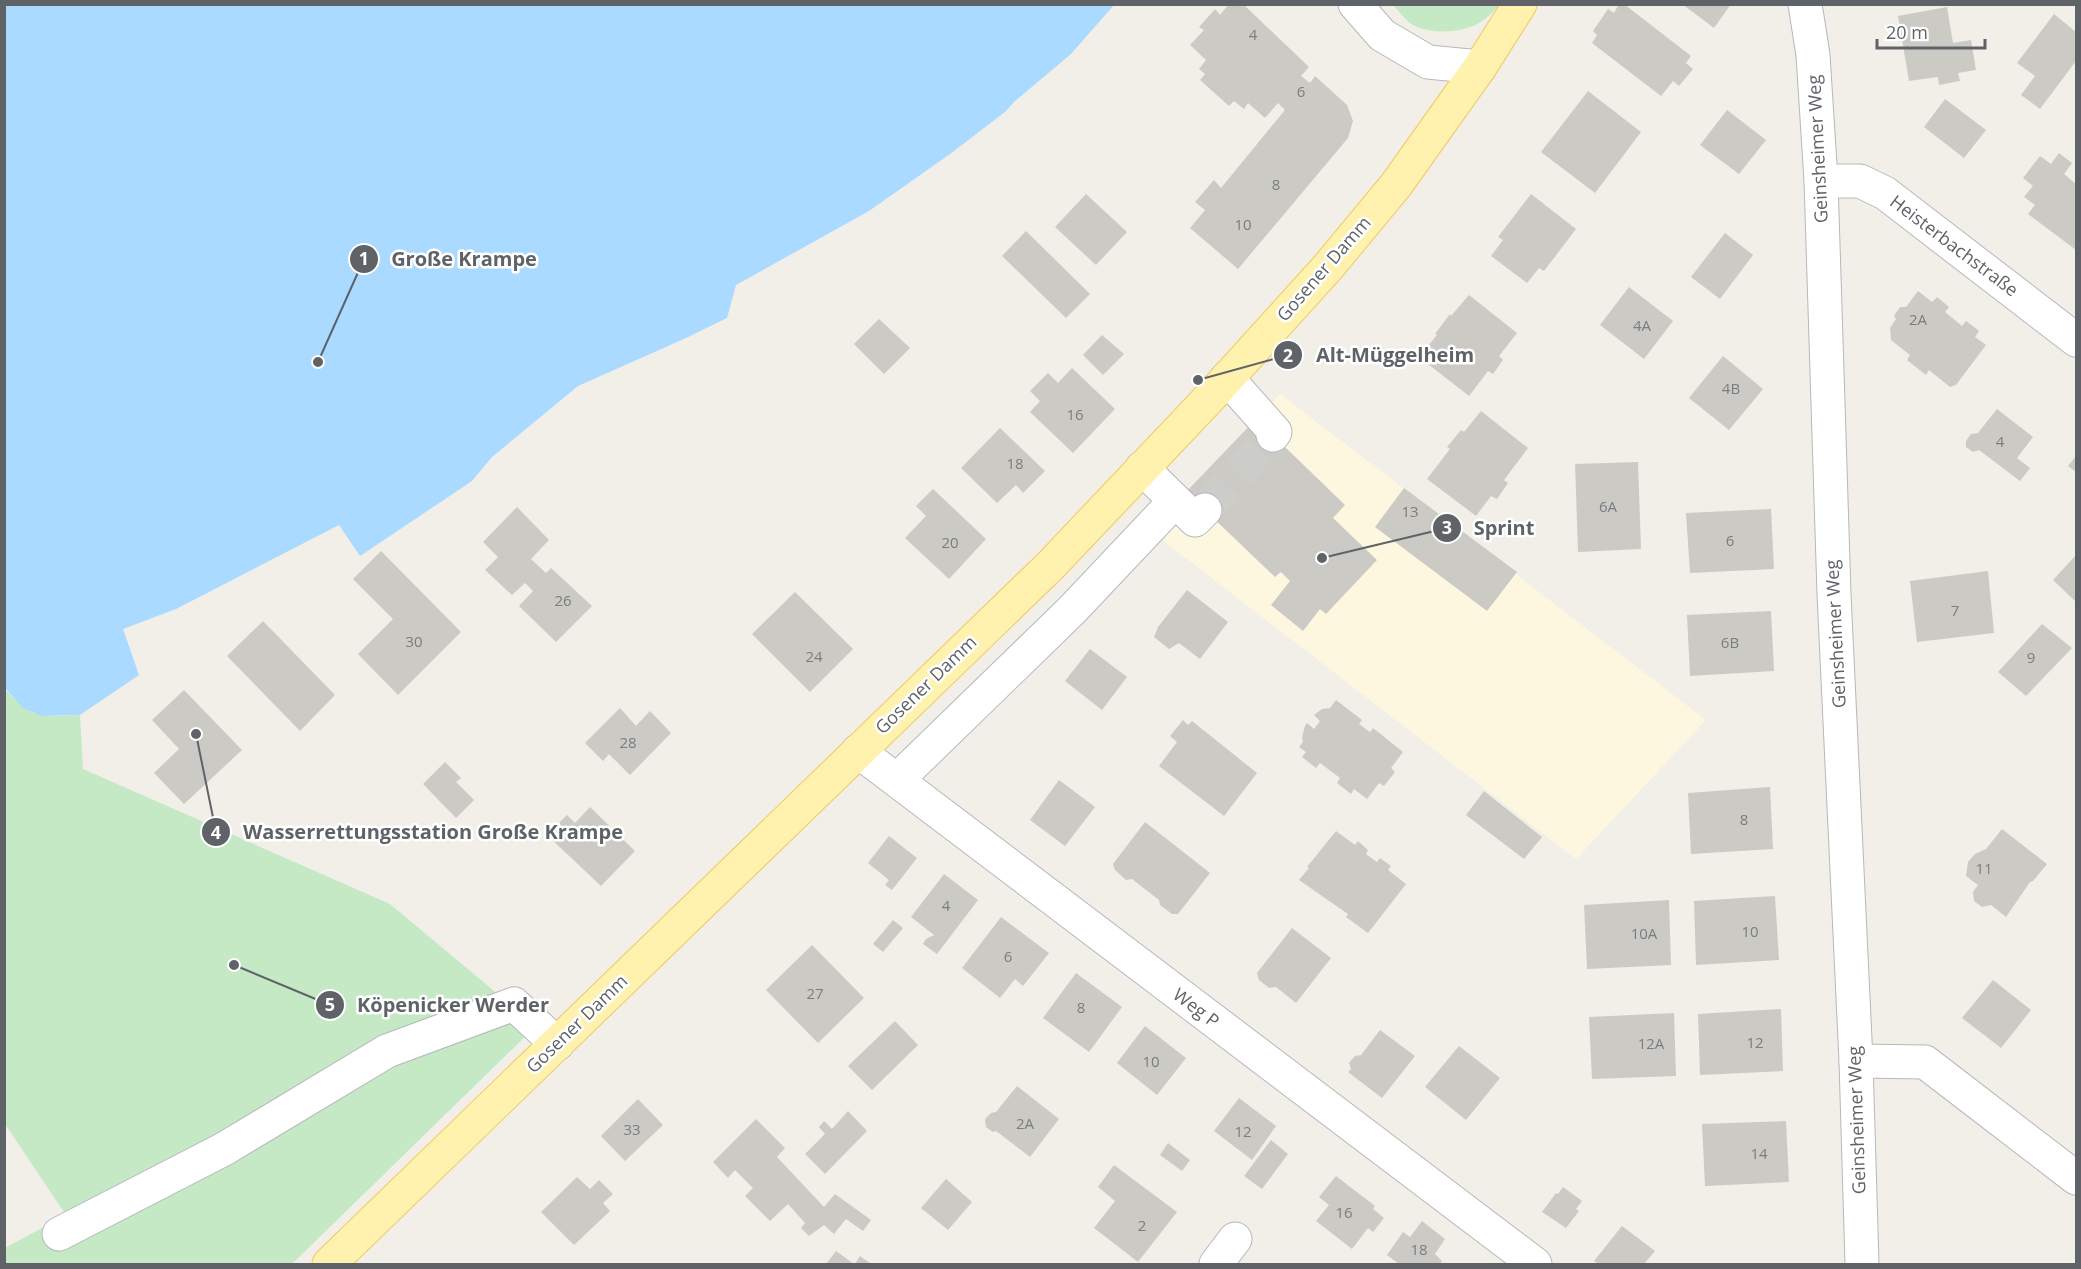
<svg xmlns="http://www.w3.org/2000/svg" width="2081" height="1269" viewBox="0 0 2081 1269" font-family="'Open Sans',sans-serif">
  <rect width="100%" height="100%" fill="#f1efe8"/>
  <path fill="#fef7e0" d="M1280,394L1706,720L1576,859L1156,535Z"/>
  <g fill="#c5e8c5">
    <path d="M1393,5H1499C1494,10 1489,17 1482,21C1465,33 1432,35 1413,25C1406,21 1399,11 1393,5Z"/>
    <path d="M4,688C35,720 38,717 80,715L83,769L390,904L536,1026L292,1264H5V1248L66,1215L5,1124Z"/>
  </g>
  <path fill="#aadaff" d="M5,4H1114V5L1071,54L1015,101L1005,112L950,154L869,211L736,285L727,318L686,338L578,386L492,457L472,481L360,556L339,525L176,609L123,629L139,675L80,715L42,716L23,708L5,688Z"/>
  <g fill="#cccac5">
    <path d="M1229,4H1243L1309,67L1301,76L1310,83L1315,76L1347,105L1353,121L1348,138L1238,269L1190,228L1205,210L1195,202L1214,180L1221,188L1285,110L1278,103L1265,118L1248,103L1244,109L1234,101L1229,106L1200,80L1205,74L1199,69L1206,60L1190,45L1204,30L1199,27L1215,9L1220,15Z"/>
    <path d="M1619,4H1624L1691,56L1686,63L1693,69L1679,86L1673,81L1661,96L1592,43L1597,35L1593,31L1608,9L1614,13Z"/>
    <path d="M1682,4H1731L1714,28Z"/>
    <path d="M1947,7L1953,43L1971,40L1976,70L1958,73L1960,81L1939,85L1938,77L1909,81L1898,16Z"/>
    <path d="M2054,14L2076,32V61L2040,109L2021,95L2035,76L2017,63Z"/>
    <path d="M1588,91L1641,132L1595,193L1541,152Z"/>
    <path d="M1945,99L1986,130L1964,158L1924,127Z"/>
    <path d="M1727,110L1766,140L1739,174L1700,145Z"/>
    <path d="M2059,153L2072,163L2064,174L2076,184V250L2028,214L2035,205L2024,197L2033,186L2023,178L2040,156L2051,164Z"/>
    <path d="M1086,194L1127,232L1096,265L1055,227Z"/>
    <path d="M1531,194L1576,229L1544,271L1539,268L1527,283L1491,256L1503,240L1498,237Z"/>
    <path d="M1026,231L1090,294L1066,318L1002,256Z"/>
    <path d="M1725,233L1753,255L1720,299L1691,277Z"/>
    <path d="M1629,287L1673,321L1644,359L1600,325Z"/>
    <path d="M1918,291L1932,302L1937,297L1949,307L1945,312L1962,326L1966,321L1979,331L1975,337L1986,345L1956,385L1950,387L1929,370L1926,375L1907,360L1910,355L1891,340L1890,328L1896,319L1894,316L1900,307H1906Z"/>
    <path d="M1469,295L1517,333L1499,356L1503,360L1493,374L1488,371L1469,396L1419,357L1437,335L1435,334L1450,314L1451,316Z"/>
    <path d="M879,319L910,348L884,374L854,344Z"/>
    <path d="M1102,335L1124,354L1103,375L1083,355Z"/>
    <path d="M1723,356L1763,389L1729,430L1689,398Z"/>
    <path d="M1072,368L1115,409L1073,453L1030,412L1040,401L1030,391L1048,373L1058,383Z"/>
    <path d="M1997,409L2033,437L2017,458L2030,468L2020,481L1979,450L1973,452L1966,447V441L1971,434L1978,433Z"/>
    <path d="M1481,411L1528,448L1504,480L1508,483L1497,499L1491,496L1476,516L1427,479L1450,449L1447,447L1461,430L1464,432Z"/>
    <path d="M1256,419L1345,505L1333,518L1377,560L1326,614L1320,609L1303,631L1271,605L1290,581L1281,572L1275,577L1186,492Z"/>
    <path d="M1000,428L1045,471L1023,493L1016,485L997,503L961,468Z"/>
    <path d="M2076,456V472L2068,466Z"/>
    <path d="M1638,462L1641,549L1578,552L1575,464Z"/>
    <path d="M1404,488L1517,572L1487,611L1375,527Z"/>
    <path d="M933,489L986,539L949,579L905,538L926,516L916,506Z"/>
    <path d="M517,507L549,540L531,559L546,573L551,568L592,606L556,642L519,606L533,591L525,583L512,595L485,570L498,557L483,542Z"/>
    <path d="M1771,509L1774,569L1690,573L1686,513Z"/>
    <path d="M381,551L461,632L398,695L358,654L393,619L353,579Z"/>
    <path d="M2076,555V602L2053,580Z"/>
    <path d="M1988,571L1994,633L1917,642L1910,581Z"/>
    <path d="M1187,590L1228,622L1200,659L1179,643L1169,649L1154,637L1158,627Z"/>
    <path d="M795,592L853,649L810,692L752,634Z"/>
    <path d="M1771,611L1774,671L1690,676L1687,615Z"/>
    <path d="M263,621L335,695L300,731L227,656Z"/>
    <path d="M2042,624L2072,648L2026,696L1998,672Z"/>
    <path d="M1090,649L1127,677L1102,710L1065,681Z"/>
    <path d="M184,690L242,750L184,804L154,773L179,749L152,720Z"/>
    <path d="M1336,700L1362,720L1359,724L1370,732L1373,728L1403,752L1391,768L1395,772L1384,786L1379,783L1367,799L1354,789L1351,794L1337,783L1340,778L1320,763L1316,768L1302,757L1306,752L1299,747L1303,742L1302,737L1305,726L1307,723L1314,729L1320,721L1314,715L1322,709L1330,708Z"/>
    <path d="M620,708L636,726L650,711L671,733L630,775L609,754L603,761L585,743Z"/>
    <path d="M1183,720L1188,725L1192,721L1257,773L1224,816L1159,766L1177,742L1170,736Z"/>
    <path d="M445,762L461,778L456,782L474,800L456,818L423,784Z"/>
    <path d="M1059,780L1095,807L1065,846L1030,820Z"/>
    <path d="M1770,787L1773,849L1691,854L1688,793Z"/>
    <path d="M1484,791L1542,837L1524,859L1466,815Z"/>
    <path d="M590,807L635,851L601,886L547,835L567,815L575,823Z"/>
    <path d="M1145,822L1210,873L1178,914H1172L1160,905L1159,900L1132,879L1126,880L1115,870L1113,864Z"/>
    <path d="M2002,829L2047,864L2033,881L2030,882L2006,917L1991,905L1982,907L1974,901L1973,892L1978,885L1966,876L1968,862L1975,854L1986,849Z"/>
    <path d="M1336,831L1355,845L1358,841L1368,850L1366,854L1377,862L1380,858L1391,866L1388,870L1406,884L1368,933L1346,917L1348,914L1299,880L1309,868L1307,867Z"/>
    <path d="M889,836L917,858L892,890L885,885L889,880L868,863Z"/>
    <path d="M944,874L978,900L937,954L923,944L926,939L934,935L911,917Z"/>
    <path d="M1775,896L1779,960L1696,965L1694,901Z"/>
    <path d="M1669,900L1671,965L1587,969L1584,905Z"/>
    <path d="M1001,917L1049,953L1023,986L1015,979L1000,998L962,968Z"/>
    <path d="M893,920L903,928L883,952L873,944Z"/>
    <path d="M1292,928L1331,958L1296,1003L1276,987L1269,988L1259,980L1257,973Z"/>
    <path d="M812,945L864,998L818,1043L766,990Z"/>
    <path d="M1076,973L1122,1007L1089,1052L1043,1018Z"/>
    <path d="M1993,980L2031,1010L2001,1048L1962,1018Z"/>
    <path d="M1781,1009L1783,1071L1700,1075L1698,1014Z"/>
    <path d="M1674,1013L1676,1076L1592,1079L1589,1017Z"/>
    <path d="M895,1021L918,1045L872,1090L848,1066Z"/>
    <path d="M1145,1026L1186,1058L1157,1095L1117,1063Z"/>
    <path d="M1380,1030L1415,1056L1382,1098L1348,1072L1351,1069L1349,1063L1355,1056L1361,1055Z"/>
    <path d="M1459,1046L1500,1078L1466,1120L1425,1087Z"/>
    <path d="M1017,1086L1059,1119L1030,1157L996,1131L993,1132L986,1127L985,1119L991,1113L996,1112Z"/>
    <path d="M1239,1098L1276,1126L1252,1160L1214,1131Z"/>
    <path d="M638,1099L663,1125L625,1161L601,1136Z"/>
    <path d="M848,1111L867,1131L825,1174L805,1154L825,1134L819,1127L824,1121L832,1129Z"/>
    <path d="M756,1119L785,1148L777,1157L824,1207L835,1194L871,1220L863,1231L846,1219L834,1234L824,1225L809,1236L801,1228L805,1223L788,1204L770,1221L745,1196L753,1188L735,1170L728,1178L713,1162Z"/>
    <path d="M1786,1121L1789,1182L1705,1186L1702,1124Z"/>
    <path d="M1271,1140L1288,1154L1262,1189L1244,1176Z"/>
    <path d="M1168,1143L1190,1160L1182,1171L1160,1155Z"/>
    <path d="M1114,1165L1177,1212L1138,1262L1094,1228L1115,1201L1098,1187Z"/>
    <path d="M1336,1176L1375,1206L1373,1209L1384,1218L1373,1232L1368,1228L1352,1249L1316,1221L1329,1205L1319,1197Z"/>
    <path d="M577,1177L590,1189L599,1180L613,1194L603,1203L610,1211L574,1245L541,1212Z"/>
    <path d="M946,1179L972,1202L948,1230L921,1208Z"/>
    <path d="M1563,1187L1582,1201L1576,1209L1579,1211L1566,1228L1542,1212L1556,1193L1558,1194Z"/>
    <path d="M1422,1221L1445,1239L1435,1254L1442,1261L1440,1264H1399L1387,1255L1403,1232L1410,1237Z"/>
    <path d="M1622,1226L1655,1251L1644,1264H1599L1594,1261Z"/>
    <path d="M836,1251L854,1264H826Z"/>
    <path d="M860,1256L871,1264H855Z"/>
  </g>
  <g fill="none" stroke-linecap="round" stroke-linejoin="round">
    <path stroke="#ccccc8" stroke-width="33" stroke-dasharray="33 16" stroke-linecap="butt" d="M1205,510L1273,435"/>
    <g stroke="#b5b8bc" stroke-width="35">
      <g id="minor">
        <path d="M1355,4L1382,35L1428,62L1480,67"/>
        <path d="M1805,4L1813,55L1821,181L1834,594L1856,1061L1862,1264"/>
        <path d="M1821,181H1860L1885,193L2076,340"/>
        <path d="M1227,378L1275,432L1273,435"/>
        <path d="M1142,468L1195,520L1205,510"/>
        <path d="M858,751L1535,1264"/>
        <path d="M897,780L1072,610L1175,501"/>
        <path d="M1856,1061L1925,1062L2076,1178"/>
        <path d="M59,1234L224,1149L387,1051L514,1004L557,1044"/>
        <path d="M1216,1264L1235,1239"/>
      </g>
    </g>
    <g stroke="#f2c960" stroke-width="35">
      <path id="major" d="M329,1264L1051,565L1213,394L1328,267L1396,185L1480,67L1520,4"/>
    </g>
    <use href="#minor" stroke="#fff" stroke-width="33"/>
    <use href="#major" stroke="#fff2af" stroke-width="33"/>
  </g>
  <g text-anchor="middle" stroke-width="5" stroke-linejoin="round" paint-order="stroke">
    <g font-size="15" fill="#7a7d7f">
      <text x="1253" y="40">4</text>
      <text x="1301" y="97">6</text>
      <text x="1276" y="190">8</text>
      <text x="1243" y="230">10</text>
      <text x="1918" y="325">2A</text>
      <text x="1642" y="331">4A</text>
      <text x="1731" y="394">4B</text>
      <text x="1075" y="420">16</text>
      <text x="2000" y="447">4</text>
      <text x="1015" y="469">18</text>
      <text x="1608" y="512">6A</text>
      <text x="1410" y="517">13</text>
      <text x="1730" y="546">6</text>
      <text x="950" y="548">20</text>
      <text x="563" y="606">26</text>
      <text x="1955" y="616">7</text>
      <text x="414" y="647">30</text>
      <text x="1730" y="648">6B</text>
      <text x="814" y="662">24</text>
      <text x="2031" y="663">9</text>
      <text x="628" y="748">28</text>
      <text x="1744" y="825">8</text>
      <text x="1984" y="874">11</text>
      <text x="946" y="911">4</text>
      <text x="1750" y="937">10</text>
      <text x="1644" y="939">10A</text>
      <text x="1008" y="962">6</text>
      <text x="815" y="999">27</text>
      <text x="1081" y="1013">8</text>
      <text x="1755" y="1048">12</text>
      <text x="1651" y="1049">12A</text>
      <text x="1151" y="1067">10</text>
      <text x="1025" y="1129">2A</text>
      <text x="632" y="1135">33</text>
      <text x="1243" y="1137">12</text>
      <text x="1759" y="1159">14</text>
      <text x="1344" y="1218">16</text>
      <text x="1142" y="1231">2</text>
      <text x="1419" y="1255">18</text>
    </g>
    <g font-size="18" fill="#5f6368" stroke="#fff">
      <text transform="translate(1818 149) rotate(-93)" y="6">Geinsheimer Weg</text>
      <text transform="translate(1954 246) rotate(37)" y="6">Heisterbachstraße</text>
      <text transform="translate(1324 269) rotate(-49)" y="6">Gosener Damm</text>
      <text transform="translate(1836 634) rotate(-93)" y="6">Geinsheimer Weg</text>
      <text transform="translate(926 685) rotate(-44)" y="6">Gosener Damm</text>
      <text transform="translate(1196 1008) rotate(37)" y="6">Weg P</text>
      <text transform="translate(577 1024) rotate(-44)" y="6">Gosener Damm</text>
      <text transform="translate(1857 1120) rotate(-92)" y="6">Geinsheimer Weg</text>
    </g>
  </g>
  <path fill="none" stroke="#5f6368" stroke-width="2" d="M318 362L364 259M1198 380L1288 355M1322 558L1447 528M196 734L216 832M234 965L330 1005"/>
  <g fill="#5f6368" stroke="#fff" stroke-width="2">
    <circle cx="318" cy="362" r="6"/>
    <circle cx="1198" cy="380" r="6"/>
    <circle cx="1322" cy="558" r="6"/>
    <circle cx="196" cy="734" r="6"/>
    <circle cx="234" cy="965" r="6"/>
    <circle cx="364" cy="259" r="15"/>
    <circle cx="1288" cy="355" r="15"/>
    <circle cx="1447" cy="528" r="15"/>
    <circle cx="216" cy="832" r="15"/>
    <circle cx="330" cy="1005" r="15"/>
  </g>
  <g font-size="18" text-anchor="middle" font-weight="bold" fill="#fff">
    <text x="364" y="265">1</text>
    <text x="1288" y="362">2</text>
    <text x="1447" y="534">3</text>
    <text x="216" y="839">4</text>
    <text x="330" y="1011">5</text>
  </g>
  <g font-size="20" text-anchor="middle" font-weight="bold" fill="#5f6368" stroke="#fff" stroke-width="5" stroke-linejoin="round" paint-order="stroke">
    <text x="464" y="266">Große Krampe</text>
    <text x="1395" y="362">Alt-Müggelheim</text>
    <text x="1504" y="535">Sprint</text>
    <text x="433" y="839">Wasserrettungsstation Große Krampe</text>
    <text x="453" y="1012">Köpenicker Werder</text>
  </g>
  <rect width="2081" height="1269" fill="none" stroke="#5f6368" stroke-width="12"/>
  <path d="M1877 39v9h108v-9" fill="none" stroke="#5f6368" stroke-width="3"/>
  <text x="1886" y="39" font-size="18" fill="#5f6368" stroke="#ffffff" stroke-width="4.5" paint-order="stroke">20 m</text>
</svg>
